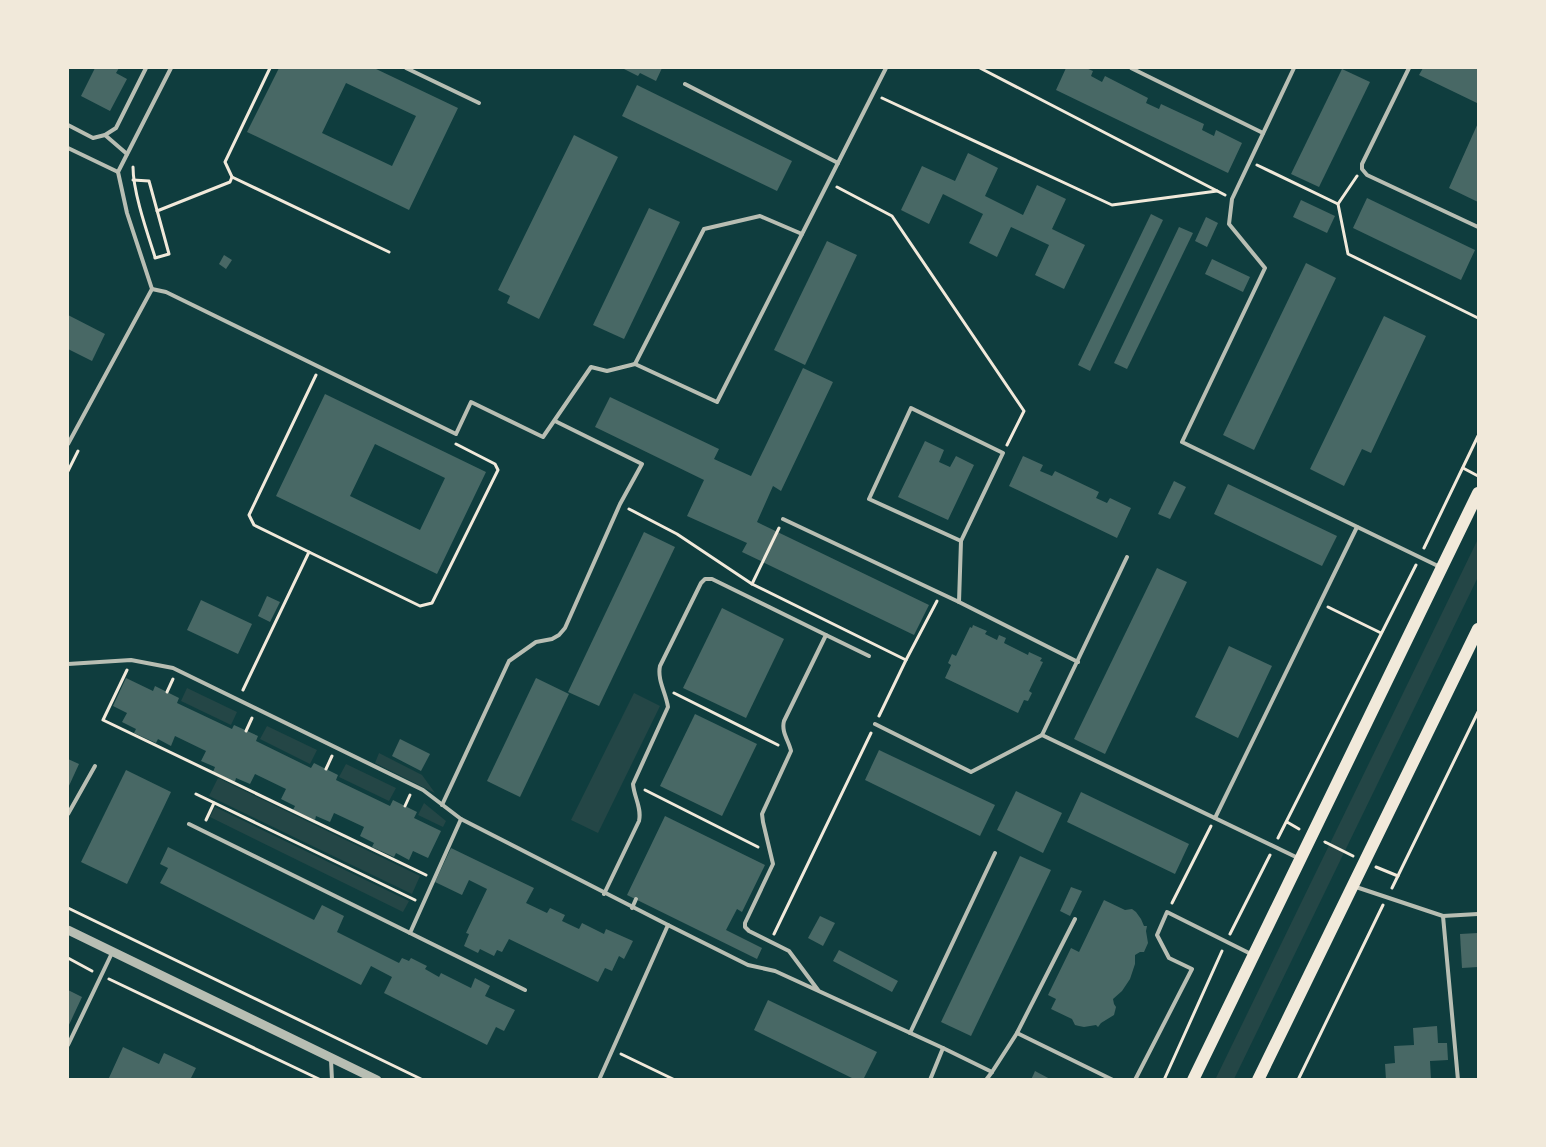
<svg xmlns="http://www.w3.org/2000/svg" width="1546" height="1147" viewBox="0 0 1546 1147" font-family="'Nunito Sans',sans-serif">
  <rect width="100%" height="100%" fill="#0f3d3e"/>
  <g fill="#244646">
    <path d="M1478,539V577L1234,1079L1215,1080Z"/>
    <path d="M187,688L237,712L231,725L181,701Z"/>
    <path d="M634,693L660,706L598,833L571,820Z"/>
    <path d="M267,726L317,750L310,764L260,739Z"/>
    <path d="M379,753L422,775L435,793L375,763Z"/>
    <path d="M346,764L396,788L389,801L339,777Z"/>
    <path d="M218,778L420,876L412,894L209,796Z"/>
    <path d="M424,803L446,821L443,827L418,815Z"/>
    <path d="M215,807L409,901L403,912L210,817Z"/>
  </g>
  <g fill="#486865" fill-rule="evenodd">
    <path d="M95,68H119L116,73L127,79L110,111L81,96Z"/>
    <path d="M279,68H374L458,108L409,210L247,132ZM346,83L416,116L392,166L322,133Z"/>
    <path d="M625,68H662L656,81L640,73L638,76L624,69Z"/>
    <path d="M1066,68H1086L1093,71L1091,76L1102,82L1105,76L1148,98L1146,103L1159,109L1161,104L1204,124L1202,130L1214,136L1216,130L1242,143L1228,173L1056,90Z"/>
    <path d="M1423,68H1478V108L1477,103L1419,75Z"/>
    <path d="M1342,69L1370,82L1319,187L1291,174Z"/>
    <path d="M637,85L792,161L777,191L622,116Z"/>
    <path d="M1478,123V202L1449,188Z"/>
    <path d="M574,135L618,157L539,319L507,303L510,296L498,290Z"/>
    <path d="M968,153L998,168L985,196L1023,215L1037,185L1066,199L1052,229L1085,245L1064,289L1035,275L1049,245L1011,227L997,257L969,243L983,214L943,194L929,224L901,210L922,166L955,181Z"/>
    <path d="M1367,198L1475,250L1461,280L1353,228Z"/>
    <path d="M1301,200L1335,216L1327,233L1293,217Z"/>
    <path d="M649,208L680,222L624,339L593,325Z"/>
    <path d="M1151,214L1163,220L1090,371L1078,365Z"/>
    <path d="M1206,217L1218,223L1207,247L1195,241Z"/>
    <path d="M1179,227L1193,233L1127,369L1114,363Z"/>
    <path d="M827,241L857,255L805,365L774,350Z"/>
    <path d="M224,255L232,260L226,269L219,264Z"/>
    <path d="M1212,259L1250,277L1243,292L1205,274Z"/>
    <path d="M1306,263L1336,278L1254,450L1223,435Z"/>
    <path d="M68,315L105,334L92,361L68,349Z"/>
    <path d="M1384,316L1426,336L1371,453L1362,449L1344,486L1310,469Z"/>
    <path d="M803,368L833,382L781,491L773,486L757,522L929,605L914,635L742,552L747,543L687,516L704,480L595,427L610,397L719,449L714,459L751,476Z"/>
    <path d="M325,394L486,472L437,574L276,496ZM375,444L445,478L420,530L350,496Z"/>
    <path d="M925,441L944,450L939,462L950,467L956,456L974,465L948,520L898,497Z"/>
    <path d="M1023,456L1043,465L1040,471L1052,476L1055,471L1099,492L1096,498L1107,503L1110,498L1131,508L1117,538L1009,486Z"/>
    <path d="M1174,481L1186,487L1170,519L1158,514Z"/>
    <path d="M1228,484L1337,536L1322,566L1214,514Z"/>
    <path d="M644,532L675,547L599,706L568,692Z"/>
    <path d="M1157,568L1187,582L1105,754L1074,739Z"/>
    <path d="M267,596L280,602L270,622L258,616Z"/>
    <path d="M201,600L252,624L238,654L187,630Z"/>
    <path d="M722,608L784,639L746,718L683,688Z"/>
    <path d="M973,625L987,631L985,634L997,640L999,635L1006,638L1004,643L1028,655L1029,652L1042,658L1040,661L1043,662L1029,691L1032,693L1028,701L1024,700L1018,713L945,678L951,665L948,663L952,654L956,656L970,627L972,628Z"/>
    <path d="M1229,646L1272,666L1238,738L1195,717Z"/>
    <path d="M126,678L153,691L155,686L179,698L177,703L232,729L234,725L258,736L256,741L311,768L314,763L338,775L336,780L390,806L393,800L417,812L414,818L441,831L428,858L413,851L409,860L396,853L394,857L372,847L374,843L360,836L364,827L334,813L330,822L316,816L315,820L293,810L295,806L281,799L286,789L255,774L250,784L236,778L235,782L213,772L215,767L201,761L206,751L175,736L171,746L158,739L156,743L134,733L136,729L122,722L127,713L113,706Z"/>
    <path d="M536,678L569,694L520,797L487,781Z"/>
    <path d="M695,714L757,744L722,816L660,786Z"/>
    <path d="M400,739L430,754L421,771L392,756Z"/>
    <path d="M879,750L995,805L980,836L865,780Z"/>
    <path d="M68,759L79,764L68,788Z"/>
    <path d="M126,770L171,792L127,884L81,862Z"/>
    <path d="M1016,791L1062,813L1043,853L997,830Z"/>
    <path d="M1081,792L1189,844L1175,874L1067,822Z"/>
    <path d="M665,816L765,865L742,912L737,909L726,930L762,948L757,959L627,895Z"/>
    <path d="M168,847L314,920L322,905L344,916L337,932L399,963L402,958L409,961L411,958L427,966L425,969L439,977L441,973L471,988L475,978L490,986L485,996L515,1010L504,1031L496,1027L487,1045L384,993L392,977L371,966L361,985L160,883L168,868L160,864Z"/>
    <path d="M451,848L534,888L526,903L547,913L550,908L565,915L562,921L579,929L582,923L604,934L606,929L633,941L624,959L619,956L612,971L605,968L598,982L509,939L502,952L497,950L494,956L480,949L478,953L464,946L469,934L466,933L487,889L469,880L462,895L435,882Z"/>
    <path d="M1020,856L1051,870L971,1036L941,1022Z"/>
    <path d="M1071,887L1082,891L1070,916L1060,911Z"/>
    <path d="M1104,900L1125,910L1132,909L1136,912L1141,919L1144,926H1147L1146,931L1148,943L1144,952H1140L1135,955V964L1130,979L1122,991L1113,999L1114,1004L1116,1007L1114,1015L1101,1023L1098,1027L1096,1025L1084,1027L1079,1026L1075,1025L1072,1019L1051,1009L1056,999L1048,995L1071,948L1079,952Z"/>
    <path d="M820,916L835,923L823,946L808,938Z"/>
    <path d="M1478,933V967L1462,968L1460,934Z"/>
    <path d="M839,950L898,981L892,992L833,961Z"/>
    <path d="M68,990L82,997L68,1027Z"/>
    <path d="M768,1000L877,1052L863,1080H856L754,1030Z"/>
    <path d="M1437,1026L1438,1043H1447L1448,1060L1430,1061L1431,1080H1386L1385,1064L1395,1063L1394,1046L1414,1045L1413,1028Z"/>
    <path d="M123,1047L159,1064L164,1053L196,1068L190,1080H108Z"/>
    <path d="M1035,1071L1052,1080H1031Z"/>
  </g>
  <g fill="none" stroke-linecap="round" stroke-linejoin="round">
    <g stroke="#f1e9da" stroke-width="3">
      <path d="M270,68L225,162L232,177L389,252"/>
      <path d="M980,68L1225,195"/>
      <path d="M882,98L1112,205L1217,191"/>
      <path d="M1257,165L1338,204"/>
      <path d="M133,167C133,192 147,232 155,257"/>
      <path d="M1357,176L1338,204L1348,254L1478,318"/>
      <path d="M133,180L149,181L169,254L155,258"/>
      <path d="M837,187L892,216L1024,411L1007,445"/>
      <path d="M157,211L230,182L232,177"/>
      <path d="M1463,468L1478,476"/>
      <path d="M68,471L78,451"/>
      <path d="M629,509L677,534L752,584"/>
      <path d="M779,528L752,584L906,660L879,716"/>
      <path d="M1424,548L1478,436"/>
      <path d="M309,552L254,525L249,515L316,375"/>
      <path d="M1328,607L1381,633"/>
      <path d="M906,660L937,601"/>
      <path d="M127,670L103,720L426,875"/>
      <path d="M243,690L309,552L420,606L432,603L498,470L495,464L456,444"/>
      <path d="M167,692L173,679"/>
      <path d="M674,693L778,745"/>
      <path d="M246,731L252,718"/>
      <path d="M326,769L332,756"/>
      <path d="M645,790L758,847"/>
      <path d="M196,794L415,900"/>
      <path d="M405,806L410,795"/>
      <path d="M206,820L214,803"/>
      <path d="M1287,822L1299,829"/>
      <path d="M1278,838L1416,565"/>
      <path d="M1325,842L1353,856"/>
      <path d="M1376,867L1398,876"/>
      <path d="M1392,888L1478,712"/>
      <path d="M1172,903L1211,826"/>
      <path d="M68,908L423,1080"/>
      <path d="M774,934L871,733"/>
      <path d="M1230,934L1270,855"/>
      <path d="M68,958L92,971"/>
      <path d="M109,979L321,1080"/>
      <path d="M621,1054L675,1080"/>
      <path d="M1164,1080L1222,951"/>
      <path d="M1298,1080L1383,905"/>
    </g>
    <g stroke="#b8beb3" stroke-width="4">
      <path d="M406,68L479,103"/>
      <path d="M1131,68L1263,133"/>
      <path d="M1294,68L1232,199L1229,224L1265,268L1182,442L1440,567"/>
      <path d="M1409,68L1362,164V169L1367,175L1478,227"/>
      <path d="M685,84L838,163"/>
      <path d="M68,125L93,138L105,135L116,128L146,68"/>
      <path d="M105,135L127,154"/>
      <path d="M68,148L118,172"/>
      <path d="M152,289L166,292L456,434L471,402L543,437L591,367L607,371L635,364L717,402L802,234"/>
      <path d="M635,364L704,229L760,216L802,234L886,68"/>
      <path d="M68,444L152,289L127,213L118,172L171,68"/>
      <path d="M783,519L959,602L1078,662"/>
      <path d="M1127,557L1042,735L1298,858"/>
      <path d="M959,602L961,541L1003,453L911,408L869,499L961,541"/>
      <path d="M826,635L869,656"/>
      <path d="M68,664L131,660L173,668L423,790L461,819L668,925L599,1080"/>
      <path d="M875,724L971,772L1042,735"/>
      <path d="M442,805L509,661L536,642L552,639L559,635L565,628L620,504L642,464L555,421"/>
      <path d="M68,814L95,766"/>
      <path d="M1215,818L1357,527"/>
      <path d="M461,819L410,933L525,990"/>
      <path d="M189,824L410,933"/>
      <path d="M1356,887L1443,916L1478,914"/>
      <path d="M604,894L639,821C642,808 634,797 633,784L668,707C666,693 657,680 660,666L701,583L705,579H712L826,635L784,721C781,732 789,741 791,751L762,814L763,822L773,864L745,923V927L749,931L789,951L818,990"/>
      <path d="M632,908L636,899"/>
      <path d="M1443,916L1458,1080"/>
      <path d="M668,925L748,965L775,971L943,1048L930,1080"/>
      <path d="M910,1033L995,853"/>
      <path d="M1017,1033L1075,919"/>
      <path d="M68,1045L112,953"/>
      <path d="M943,1048L992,1072"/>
      <path d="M331,1060L332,1080"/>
      <path d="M986,1080L992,1072L1017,1033L1113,1080"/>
      <path d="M1135,1080L1192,969L1169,958L1157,935L1167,912L1251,954"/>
    </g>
    <path stroke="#b8beb3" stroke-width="9" d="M68,930L377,1080"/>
    <g stroke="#f1e9da" stroke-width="12">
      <path d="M1193,1080L1478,493"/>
      <path d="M1258,1080L1478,629"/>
    </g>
  </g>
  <rect width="1546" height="1147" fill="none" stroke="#f1e9da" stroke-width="138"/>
</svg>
